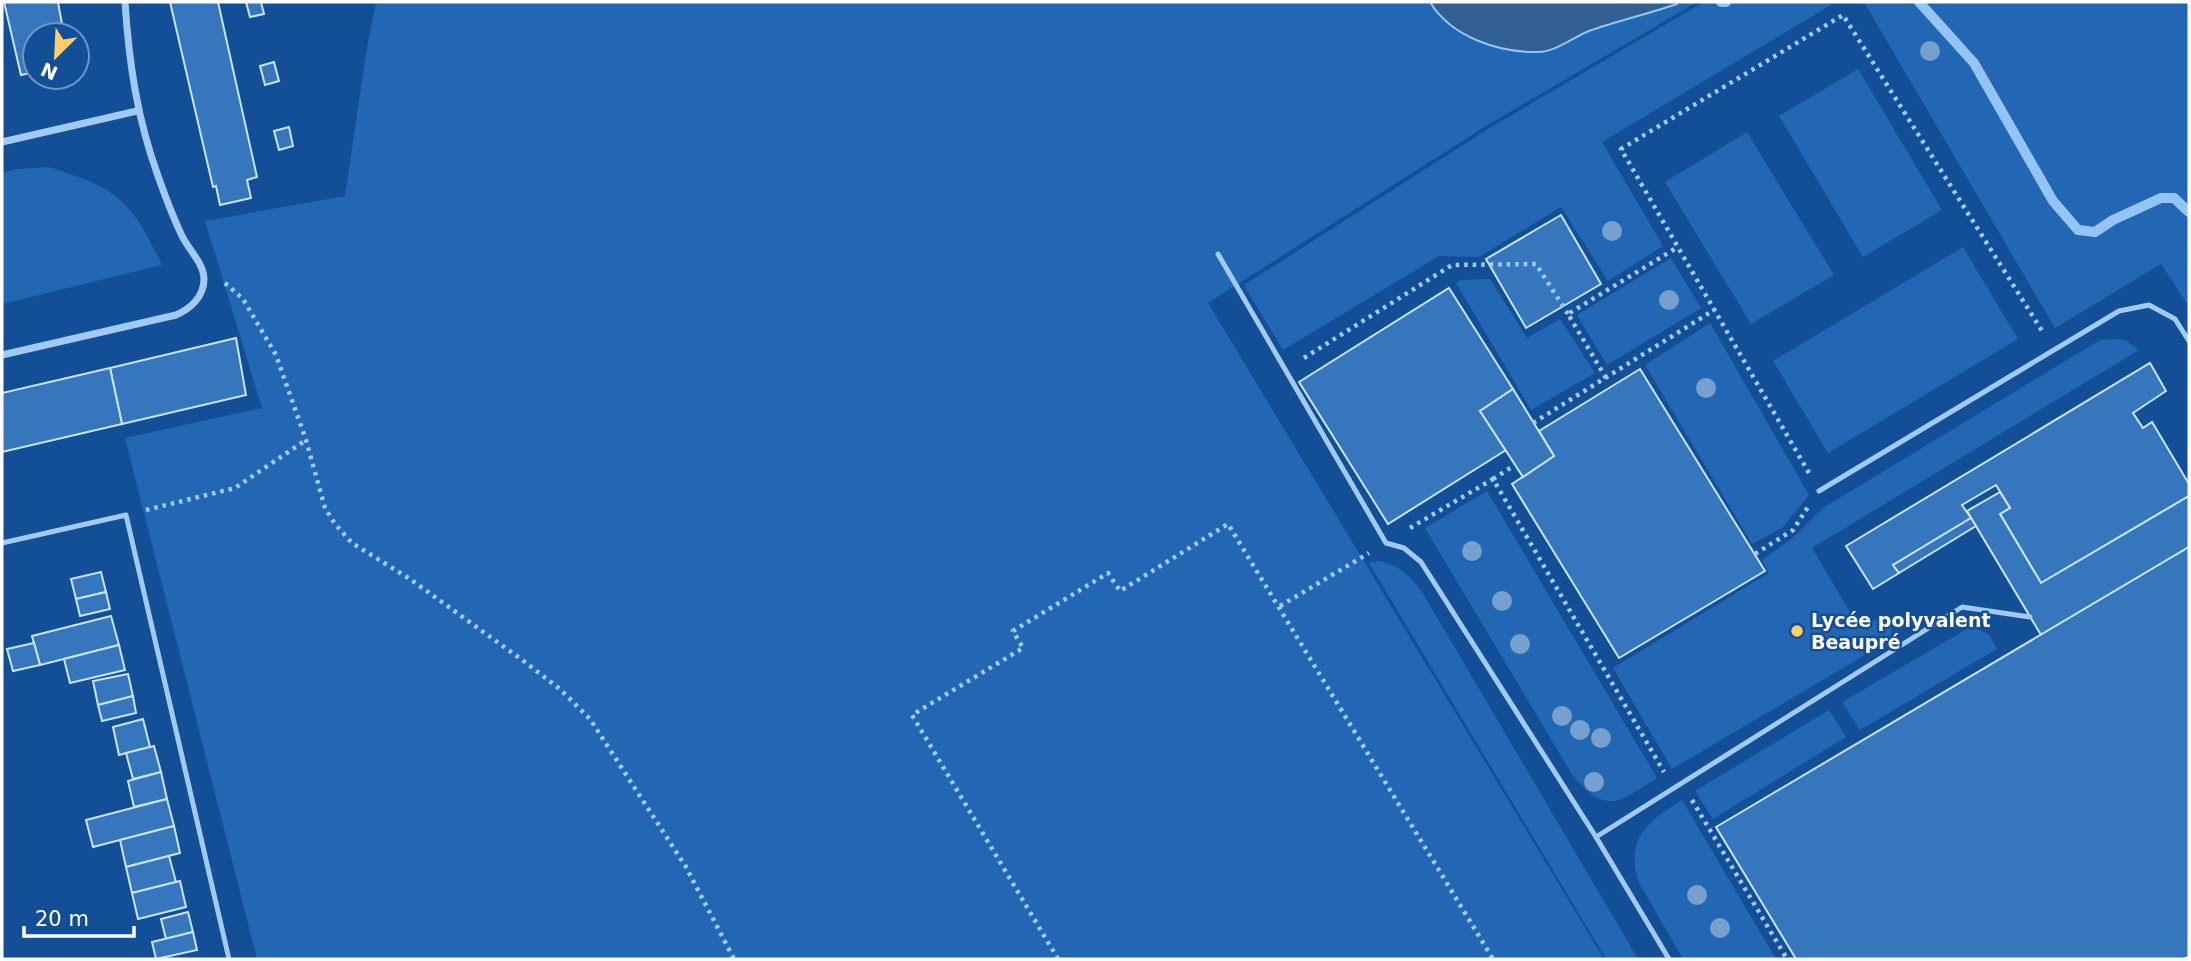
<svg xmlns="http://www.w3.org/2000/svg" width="2191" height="961" viewBox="0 0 2191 961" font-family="'DejaVu Sans',sans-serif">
  <rect width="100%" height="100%" fill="#124f96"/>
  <g fill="#2167b3">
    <path d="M376,2H1697L1486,126L1208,303L1604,959H257L125,438L262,408L205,221L345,196L366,53Z"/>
    <path d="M1704,2H1836L1602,142L1663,246L1608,281L1561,207L1479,257L1439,256L1283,350L1244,285L1488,129Z"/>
    <path d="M1864,2H2189V307L2161,264L2055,328Z"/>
    <path d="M1858,69L1942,210L1863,257L1779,116Z"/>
    <path d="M1747,132L1834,275L1751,324L1665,182Z"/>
    <path d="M48,167C119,189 130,199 162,265L2,304V173L17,169Z"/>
    <path d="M1963,247L2018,339L1828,453L1773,361Z"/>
    <path d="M1671,258L1701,308L1607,365L1577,315Z"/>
    <path d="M1490,279L1527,338L1560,319L1595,373L1531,410L1456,283L1461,280Z"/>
    <path d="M1710,323L1809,495L1782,528L1752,544L1645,365Z"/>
    <path d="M2115,339L2125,340L2139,350L1812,548L1860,629L1886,613C1892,624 1895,631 1887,642L1672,769L1613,668L1769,573L1762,560L1794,537L1823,508L2100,340Z"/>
    <path d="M1487,491L1657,778C1619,802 1607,816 1573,776L1425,528Z"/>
    <path d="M1378,561C1400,565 1409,575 1422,592L1638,959H1606L1369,563Z"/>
    <path d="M1972,626L1989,635L1997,649L1860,730L1842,702Z"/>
    <path d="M1829,710L1846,737L1713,819L1695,791Z"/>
    <path d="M1682,800L1776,959H1683L1638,881C1625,837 1649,821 1682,800Z"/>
  </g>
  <path fill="#325f93" stroke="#94c4f6" stroke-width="2" d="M1430,2H1678L1677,4C1648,14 1617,21 1589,31C1574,37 1555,52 1539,52C1499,53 1451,37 1430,2Z"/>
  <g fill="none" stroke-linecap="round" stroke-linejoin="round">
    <g stroke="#94c4f6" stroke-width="10">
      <path d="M1721,2H1726"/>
      <path d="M1919,2L1974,63L2053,201L2078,230L2095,232L2113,220L2161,198H2174L2189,212"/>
    </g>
  </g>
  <g fill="#3676bc" stroke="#cae3fd" stroke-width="2">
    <path d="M4,2H58L64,35H35V72L21,75Z"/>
    <path d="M170,2H218L257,177L247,180L251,198L220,205L216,186L213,187Z"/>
    <path d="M246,2H261L264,14L250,17Z"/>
    <path d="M274,62L279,81L265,85L260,66Z"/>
    <path d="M289,127L293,146L279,150L274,131Z"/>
    <path d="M1561,215L1601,284L1526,328L1486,259Z"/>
    <path d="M1449,288L1513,389L1480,411L1506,450L1388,524L1299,382Z"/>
    <path d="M236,338L246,395L122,424L110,368Z"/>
    <path d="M2150,363L2166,391L2133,413L2143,428L2152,422L2189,484V496L2041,583L2000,514L2010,508L1996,485L1962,505L1971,518L1893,565L1899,573L1873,589L1846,546Z"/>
    <path d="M110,368L122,424L2,452V393Z"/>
    <path d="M1640,369L1765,571L1619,658L1512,484L1554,456L1539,431Z"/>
    <path d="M1513,389L1554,456L1523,477L1480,411Z"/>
    <path d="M2000,492L2010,508L2000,514L2041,583L2189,496V547L2041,635L1967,511Z"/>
    <path d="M1971,518L1976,526L1899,573L1893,565Z"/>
    <path d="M2189,547V956L2184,959H1796L1716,827Z"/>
    <path d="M101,572L106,592L76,599L71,579Z"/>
    <path d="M106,592L110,609L80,616L76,599Z"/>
    <path d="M111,616L119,645L40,665L32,636Z"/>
    <path d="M34,643L40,665L13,671L7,649Z"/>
    <path d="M119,645L125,670L70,683L64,659Z"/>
    <path d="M128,674L133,696L98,705L93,681Z"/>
    <path d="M133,696L136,713L102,721L98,705Z"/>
    <path d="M143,719L150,747L119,755L113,727Z"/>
    <path d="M154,746L161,772L133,779L126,753Z"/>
    <path d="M161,772L167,799L134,807L128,781Z"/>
    <path d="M167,799L174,826L93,847L86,820Z"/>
    <path d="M174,826L180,853L126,867L120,840Z"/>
    <path d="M169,856L176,882L132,893L126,867Z"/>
    <path d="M180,881L186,907L138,919L132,893Z"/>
    <path d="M188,912L193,932L166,939L161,919Z"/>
    <path d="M193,932L197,950L156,959L152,942Z"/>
  </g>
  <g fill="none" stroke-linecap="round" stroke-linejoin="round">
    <g stroke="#a2c9f3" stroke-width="4.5" stroke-dasharray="3.5 5" stroke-linecap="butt">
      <path d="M225,283L243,299L276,355L306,440L325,508L335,524L352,543L410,579L525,662L561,690L590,719L686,867L734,959"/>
      <path d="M1304,358L1452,265L1536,264L1568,314"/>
      <path d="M1606,378L1568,314L1678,247"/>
      <path d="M1533,423L1714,310"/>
      <path d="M1809,473L1621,149L1843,15L2044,334"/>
      <path d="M1493,479L1515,465"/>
      <path d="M146,510L235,488L306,440"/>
      <path d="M1410,528L1493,479L1664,772"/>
      <path d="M1755,554L1793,530L1808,507"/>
      <path d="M1280,606L1369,553"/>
      <path d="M1692,800L1787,959"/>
      <path d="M1058,959L912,715L1023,648L1013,631L1108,573L1120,591L1228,524L1493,959"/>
    </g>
    <g stroke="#a2c9f3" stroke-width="5">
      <path d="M1218,254L1386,543L1404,548L1421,562L1596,837L1669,959"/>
      <path d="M1819,491L2119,311L2149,305L2175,319L2189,341"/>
      <path d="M2,543L126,515L229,959"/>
      <path d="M1596,837L1962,607L2030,617"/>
    </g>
    <g stroke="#a2c9f3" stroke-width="7">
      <path d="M2,142L137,111"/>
      <path d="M2,355L176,315C190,309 204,297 204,279C204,264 189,250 182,236C173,217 165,196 158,176C137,118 129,63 125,2"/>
    </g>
  </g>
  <g fill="#77a0cf">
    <circle cx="1930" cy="51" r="10"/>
    <circle cx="1612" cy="231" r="10"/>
    <circle cx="1669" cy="300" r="10"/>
    <circle cx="1706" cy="388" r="10"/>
    <circle cx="1472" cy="551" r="10"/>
    <circle cx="1502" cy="601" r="10"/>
    <circle cx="1520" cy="644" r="10"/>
    <circle cx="1562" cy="716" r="10"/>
    <circle cx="1580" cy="730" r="10"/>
    <circle cx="1601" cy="738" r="10"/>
    <circle cx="1594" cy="782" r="10"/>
    <circle cx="1697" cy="895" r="10"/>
    <circle cx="1720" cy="928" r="10"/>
  </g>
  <circle fill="#ffce64" stroke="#124f96" stroke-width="2.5" cx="1797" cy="631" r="7"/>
  <g text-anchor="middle" stroke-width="5" stroke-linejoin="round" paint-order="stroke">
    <g font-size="19" font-weight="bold" fill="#fff" stroke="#124f96" text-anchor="start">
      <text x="1811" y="627">Lycée polyvalent<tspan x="1811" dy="22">Beaupré</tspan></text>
    </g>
  </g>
  <rect width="2191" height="961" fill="none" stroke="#ffffff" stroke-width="7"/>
  <g transform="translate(56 56) rotate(204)"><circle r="33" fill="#124f96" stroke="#7195c0" stroke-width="2"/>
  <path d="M0-5L12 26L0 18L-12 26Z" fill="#ffce64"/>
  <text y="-10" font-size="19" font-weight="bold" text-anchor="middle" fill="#ffffff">N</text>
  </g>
  <path d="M24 926v10h110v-10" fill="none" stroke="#ffffff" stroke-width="3.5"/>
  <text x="35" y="926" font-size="21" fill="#ffffff" stroke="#124f96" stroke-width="5" paint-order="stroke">20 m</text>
</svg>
